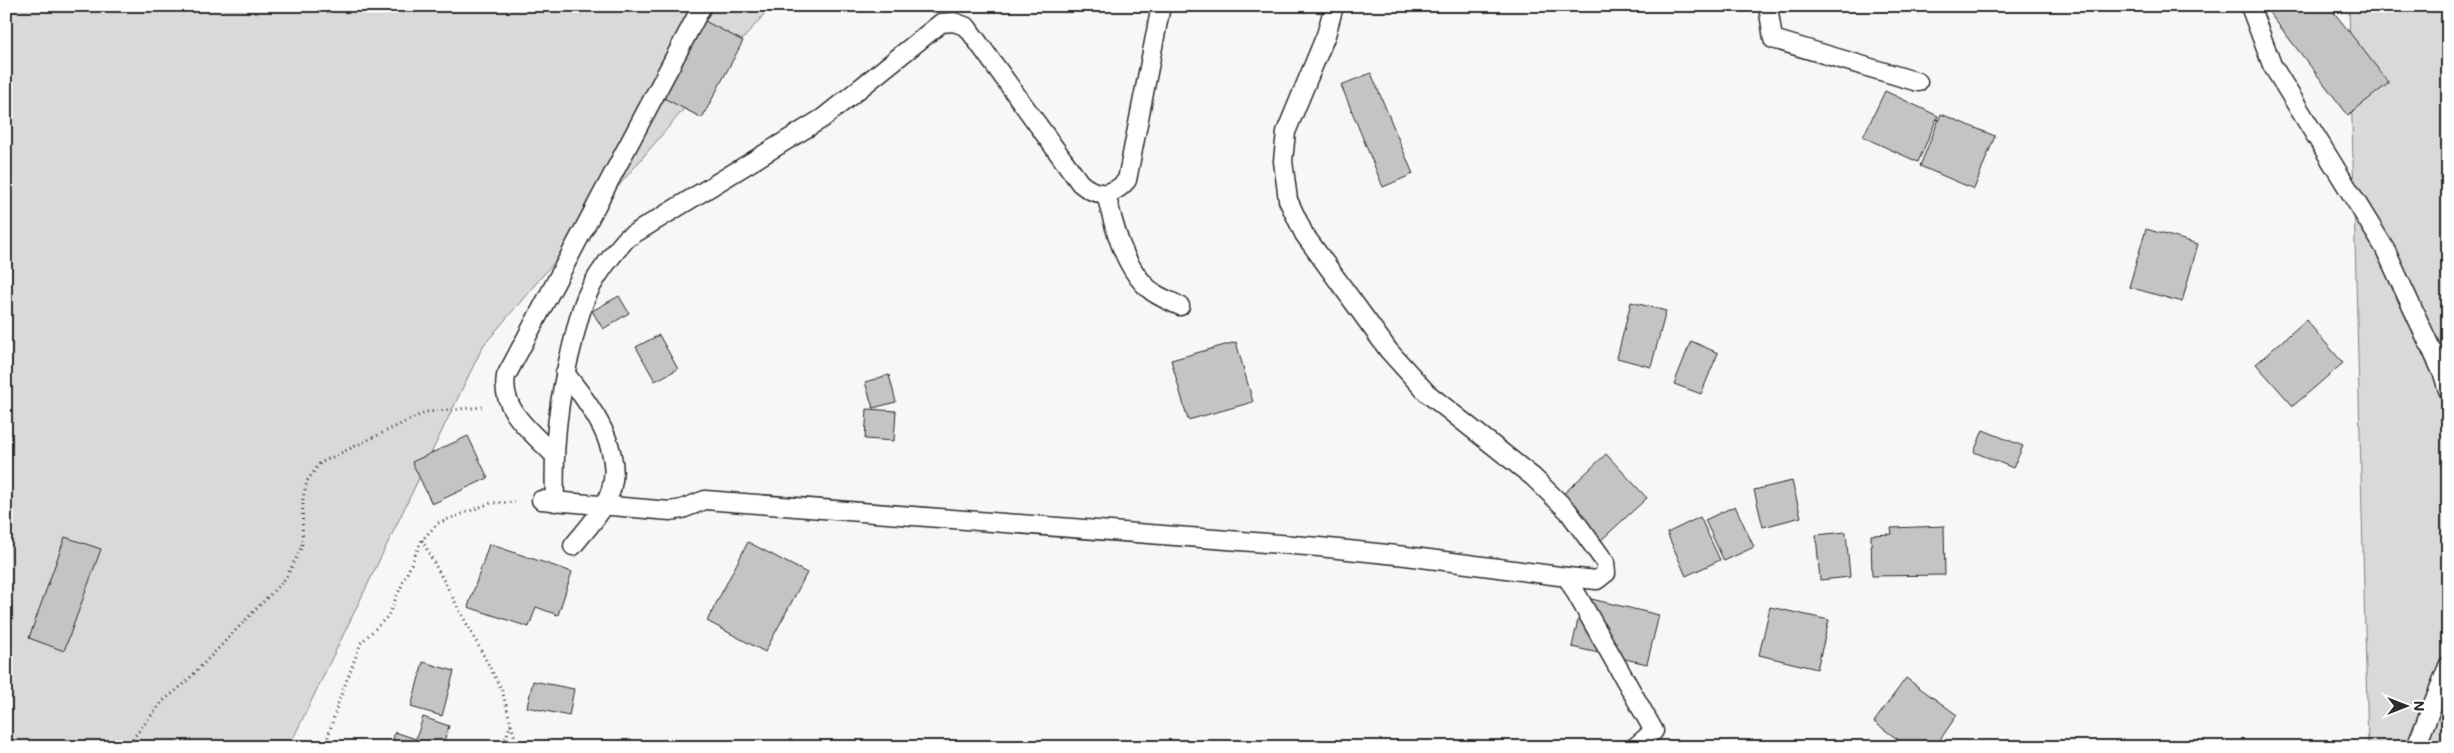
<svg xmlns="http://www.w3.org/2000/svg" width="2454" height="753" viewBox="0 0 2454 753" font-family="Mali,sans-serif">
  <rect width="100%" height="100%" fill="#f7f7f7"/>
  <filter id="ink" filterUnits="userSpaceOnUse"><feTurbulence type="fractalNoise" baseFrequency=".02" numOctaves="2"/><feDisplacementMap in="SourceGraphic" scale="10" xChannelSelector="R" yChannelSelector="G"/><feConvolveMatrix kernelMatrix="1 2 1 2 8 2 1 2 1" color-interpolation-filters="sRGB"/></filter>
  <g filter="url(#ink)">
    <g fill="#d9d9d9" stroke="#828282">
      <path d="M6,6H771L483,346L289,747H6Z"/>
      <path d="M2349,6H2448V747H2368Z"/>
    </g>
    <g fill="#c4c4c4" stroke="#2b2b2b">
      <path d="M2264,6H2329L2389,83L2348,115Z"/>
      <path d="M701,19L743,41L702,118L660,96Z"/>
      <path d="M1371,73L1413,174L1383,187L1341,85Z"/>
      <path d="M1885,91L1938,116L1918,162L1863,137Z"/>
      <path d="M1941,114L1995,136L1974,189L1920,166Z"/>
      <path d="M2146,229L2198,244L2182,302L2129,287Z"/>
      <path d="M619,296L629,313L603,329L592,311Z"/>
      <path d="M1631,302L1666,311L1651,367L1617,358Z"/>
      <path d="M2306,320L2343,363L2293,406L2256,364Z"/>
      <path d="M659,335L678,369L655,381L636,347Z"/>
      <path d="M1691,341L1718,353L1701,394L1674,384Z"/>
      <path d="M1236,342L1253,402L1188,420L1171,360Z"/>
      <path d="M889,375L896,402L873,408L865,382Z"/>
      <path d="M867,409L896,411L894,441L865,439Z"/>
      <path d="M1983,430L2023,446L2013,468L1974,452Z"/>
      <path d="M468,436L488,478L432,504L412,462Z"/>
      <path d="M1606,454L1647,498L1598,543L1558,499Z"/>
      <path d="M1792,481L1801,517L1763,527L1754,490Z"/>
      <path d="M1735,506L1754,547L1724,561L1705,520Z"/>
      <path d="M1700,517L1720,560L1686,576L1667,533Z"/>
      <path d="M1944,526L1945,575L1872,576L1871,535L1892,534L1891,528Z"/>
      <path d="M1846,532L1850,577L1820,580L1816,535Z"/>
      <path d="M65,537L101,549L64,651L29,638Z"/>
      <path d="M748,542L807,573L765,652L707,621Z"/>
      <path d="M489,544L572,572L558,615L536,607L529,627L468,607Z"/>
      <path d="M1583,597L1659,615L1647,664L1572,647Z"/>
      <path d="M1770,607L1829,620L1817,669L1759,655Z"/>
      <path d="M423,662L454,671L442,716L411,707Z"/>
      <path d="M1906,678L1957,715L1935,747H1908L1874,722Z"/>
      <path d="M533,681L574,689L569,716L527,707Z"/>
      <path d="M423,717L449,726L442,747H391L395,732L416,739Z"/>
    </g>
    <g fill="none" stroke-linecap="round" stroke-linejoin="round">
      <g stroke="#2b2b2b" stroke-width="21">
        <g id="service">
          <path d="M1768,6L1773,39L1918,82"/>
          <path d="M2250,6L2272,65L2384,247L2443,374L2448,390"/>
          <path d="M1106,194C1114,226 1123,266 1149,289C1156,296 1170,301 1180,306"/>
          <path d="M565,373C593,408 633,461 603,507C595,521 583,533 573,546"/>
          <path d="M553,454C532,432 500,410 506,376L702,6"/>
          <path d="M541,500L670,511L682,509L705,500L1319,547L1406,556L1567,577L1597,580L1606,573L1605,562L1568,511L1533,477L1427,393L1389,351L1304,234L1288,200L1283,161L1286,132L1326,35L1334,6"/>
          <path d="M555,502C553,444 558,398 573,342C577,325 581,306 589,291C599,271 613,254 627,238L823,118L941,23L954,22L967,27L1080,183C1096,197 1113,197 1127,180L1161,6"/>
          <path d="M1567,577L1654,731L1635,747"/>
          <path d="M2416,747L2448,666"/>
        </g>
      </g>
      <g stroke="#2b2b2b" stroke-width="3" stroke-dasharray="1 4" stroke-linecap="butt">
        <path d="M422,540L502,690L511,724L502,747"/>
        <path d="M511,725L518,747"/>
        <path d="M126,747L163,701L184,684L286,578L302,546L303,498L307,481L320,463L426,412L482,407"/>
        <path d="M325,747L338,703L361,643L388,616L422,540L438,523L491,503L515,502"/>
      </g>
      <use href="#service" stroke="#fff" stroke-width="18"/>
    </g>
  </g>
  <rect width="2454" height="753" fill="none" stroke="#fff" stroke-width="25"/>
  <rect x="12" y="12" width="2429" height="728" fill="none" stroke="#2b2b2b" stroke-width="2" filter="url(#ink)"/>
  <g transform="translate(2406 706) rotate(90)" stroke="#ffffff" stroke-width="4" paint-order="stroke">
  <path d="M0-4L9 19L0 12L-9 19Z" fill="#2b2b2b"/>
  <text y="-8" font-size="14" font-weight="bold" text-anchor="middle" fill="#2b2b2b">N</text>
  </g>
</svg>
